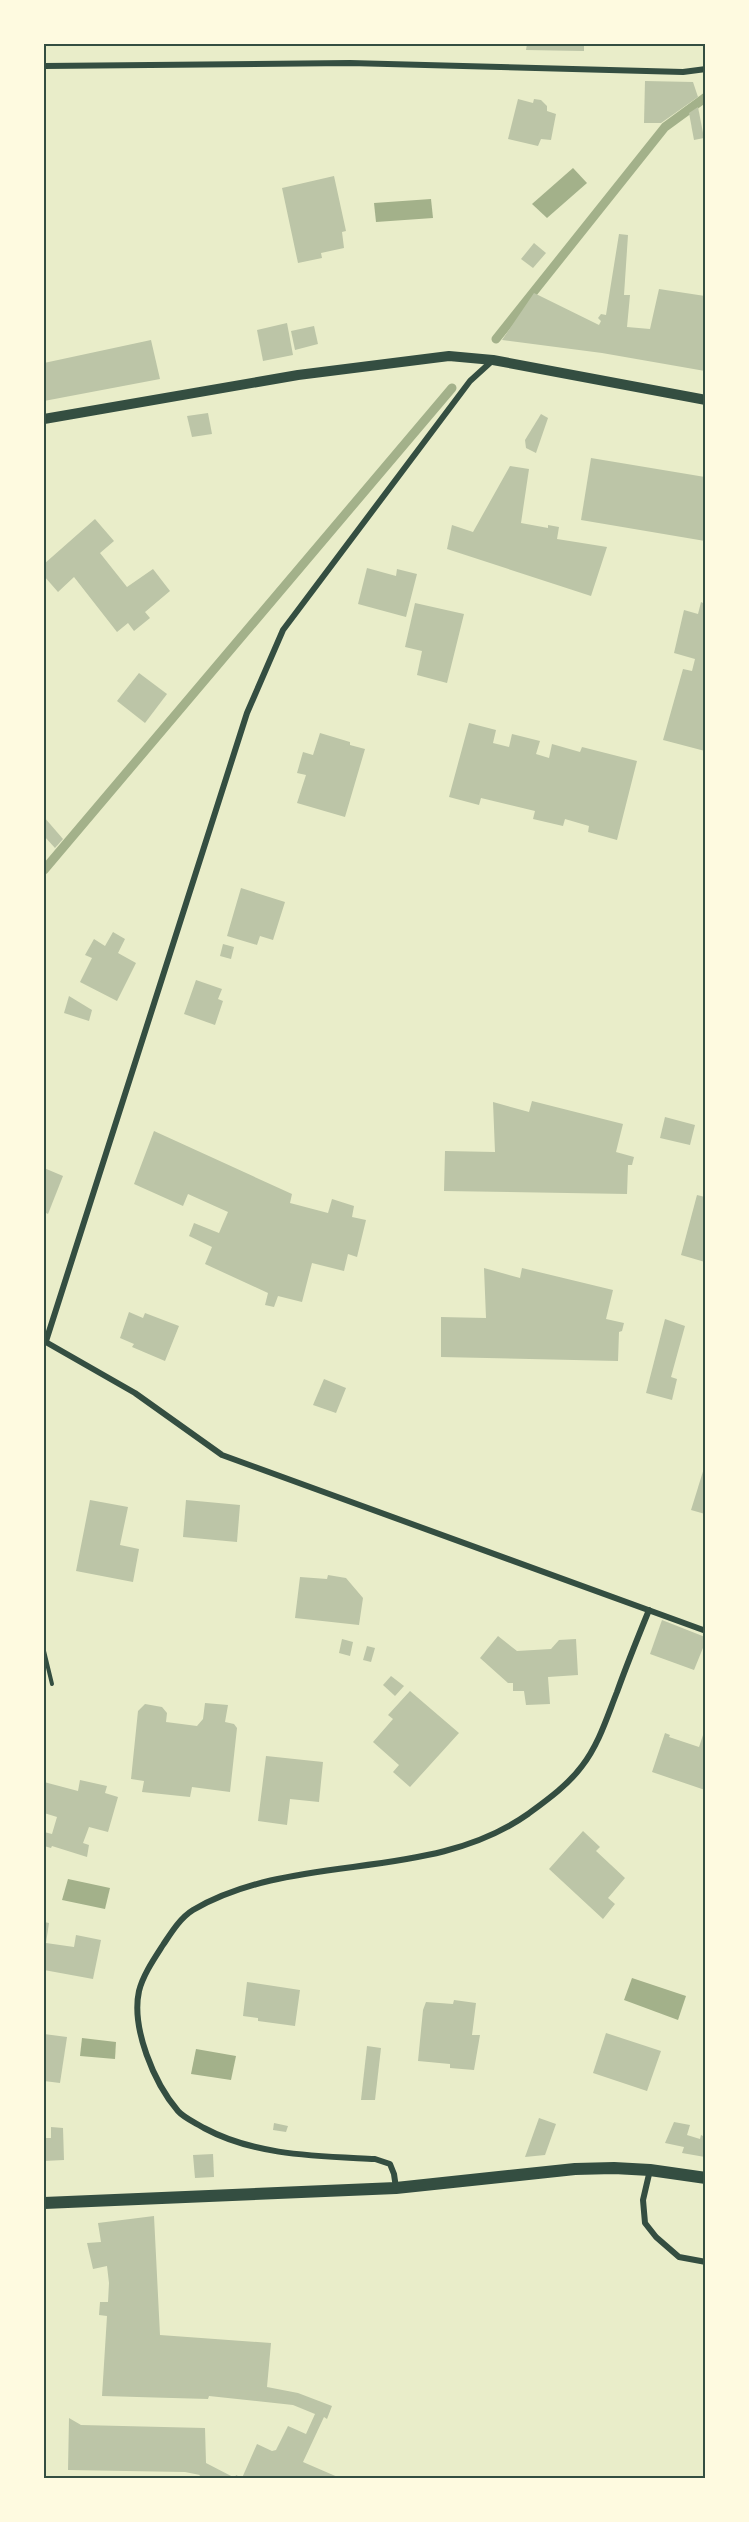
<svg xmlns="http://www.w3.org/2000/svg" width="749" height="2522" viewBox="0 0 749 2522" font-family="Rubik,sans-serif">
  <rect width="100%" height="100%" fill="#e9edc9"/>
  <g fill="#a3b18a">
    <path d="M573,168L587,183L547,218L532,204Z"/>
    <path d="M431,199L433,218L376,222L374,203Z"/>
    <path d="M68,1879L110,1888L105,1909L62,1900Z"/>
    <path d="M632,1978L686,1996L678,2020L624,2000Z"/>
    <path d="M82,2038L116,2042L115,2059L80,2056Z"/>
    <path d="M196,2049L236,2056L231,2080L191,2074Z"/>
  </g>
  <g fill="none" stroke-linecap="round" stroke-linejoin="round">
    <g stroke="#a3b18a" stroke-width="9">
      <path d="M496,339L665,127L706,97"/>
      <path d="M44,870L452,388"/>
    </g>
  </g>
  <g fill="#bcc5a7">
    <rect x="370" y="44" width="74" height="2"/>
    <path d="M527,44H584V51L526,50Z"/>
    <path d="M645,81L693,82L698,97L661,123H644Z"/>
    <path d="M518,99L533,103L534,99L541,100L547,106V111L556,114L551,140L541,139L538,146L508,139Z"/>
    <path d="M698,107L704,138L694,140L689,113Z"/>
    <path d="M334,176L346,231L342,232L344,248L321,253L322,258L298,263L282,188Z"/>
    <path d="M619,234L628,235L624,295H630L627,327L650,329L659,289L705,296V371L602,353L502,340L534,293L599,325L601,321L598,318L601,314L606,315Z"/>
    <path d="M534,243L546,253L533,268L521,259Z"/>
    <path d="M287,323L293,355L263,361L257,330Z"/>
    <path d="M314,326L318,344L295,350L291,331Z"/>
    <path d="M151,340L160,379L44,401V363Z"/>
    <path d="M208,413L212,434L192,437L187,416Z"/>
    <path d="M541,414L548,418L536,453L526,448L525,440Z"/>
    <path d="M591,458L705,477V541L581,520Z"/>
    <path d="M510,466L529,469L521,523L548,528V525L559,527L557,539L607,547L591,596L447,549L452,525L473,532Z"/>
    <path d="M95,519L114,541L100,553L127,587L153,569L170,591L145,612L150,618L134,631L128,623L117,632L74,577L58,592L44,576V564Z"/>
    <path d="M367,568L396,576L397,569L417,574L406,617L358,604Z"/>
    <path d="M701,602L705,604V751L663,740L683,669L692,671L695,659L674,653L684,610L698,614Z"/>
    <path d="M415,603L464,614L447,683L417,675L422,651L405,647Z"/>
    <path d="M139,673L167,694L145,723L117,701Z"/>
    <path d="M469,723L496,730L493,743L509,747L512,734L540,741L536,754L549,758L552,744L580,752L582,747L637,761L617,840L588,832L589,826L565,819L563,826L533,819L535,811L481,798L479,805L449,797Z"/>
    <path d="M320,733L350,742V745L365,749L345,817L297,803L306,775L297,773L303,752L313,755Z"/>
    <path d="M44,817L63,839L55,848L44,836Z"/>
    <path d="M241,888L285,902L273,940L260,936L257,945L227,936Z"/>
    <path d="M113,932L125,939L118,953L136,963L117,1001L80,982L92,958L85,955L94,939L105,946Z"/>
    <path d="M223,944L234,947L231,959L220,956Z"/>
    <path d="M196,980L222,989L218,999L223,1001L215,1025L184,1014Z"/>
    <path d="M69,996L92,1010L89,1021L64,1013Z"/>
    <path d="M532,1101L623,1124L616,1152L634,1157L632,1165H628L627,1194L444,1191L445,1151L495,1152L493,1102L529,1112Z"/>
    <path d="M665,1117L695,1125L690,1145L660,1138Z"/>
    <path d="M154,1131L292,1194L290,1203L328,1213L332,1199L354,1206L352,1217L366,1220L357,1257L348,1254L344,1271L312,1263L302,1302L278,1296L274,1307L265,1305L268,1293L205,1264L212,1247L189,1236L194,1223L219,1233L228,1212L188,1194L183,1206L134,1184Z"/>
    <path d="M44,1168L63,1176L48,1214L44,1212Z"/>
    <path d="M697,1195L705,1197V1262L681,1255Z"/>
    <path d="M484,1268L520,1278L522,1268L613,1290L606,1319L624,1323L622,1331L619,1332L618,1361L441,1357V1317L486,1318Z"/>
    <path d="M129,1312L143,1318L145,1313L179,1326L165,1361L132,1347L134,1344L120,1338Z"/>
    <path d="M665,1319L685,1326L671,1377L677,1379L672,1400L646,1393Z"/>
    <path d="M324,1379L346,1388L336,1413L313,1405Z"/>
    <path d="M705,1465V1514L691,1510Z"/>
    <path d="M90,1500L128,1507L120,1545L139,1549L133,1582L76,1571Z"/>
    <path d="M186,1500L240,1505L237,1542L183,1537Z"/>
    <path d="M328,1575L346,1578L363,1598L359,1625L295,1618L300,1577L327,1579Z"/>
    <path d="M662,1620L705,1637V1643L694,1670L650,1654Z"/>
    <path d="M498,1636L517,1651L551,1649L559,1640L576,1639L578,1675L548,1677L550,1704L526,1705L524,1691H513V1683H508L480,1658Z"/>
    <path d="M342,1639L353,1642L350,1656L339,1653Z"/>
    <path d="M367,1646L375,1648L371,1662L363,1660Z"/>
    <path d="M391,1676L404,1686L395,1696L383,1685Z"/>
    <path d="M410,1691L459,1733L410,1787L393,1772L399,1765L373,1742L393,1719L388,1715Z"/>
    <path d="M205,1703L228,1705L225,1722L234,1724L237,1728L230,1792L192,1787L190,1797L142,1792L144,1781L131,1779L138,1711L145,1704L162,1707L167,1713L166,1722L197,1726L203,1719Z"/>
    <path d="M705,1729V1790L652,1772L665,1733L670,1735L669,1737L699,1747Z"/>
    <path d="M266,1756L323,1762L319,1802L290,1799L287,1825L258,1821Z"/>
    <path d="M80,1780L107,1786L105,1793L118,1797L108,1832L89,1827L83,1843L89,1845L87,1857L52,1846L51,1848L44,1846V1832L52,1834L57,1817L44,1813V1782L78,1791Z"/>
    <path d="M583,1831L600,1847L596,1851L625,1878L608,1898L615,1904L603,1919L549,1869Z"/>
    <path d="M44,1922L49,1923L46,1943L74,1947L76,1935L101,1940L93,1979L44,1970Z"/>
    <path d="M247,1982L300,1990L295,2026L258,2021V2018L243,2016Z"/>
    <path d="M454,2000L476,2003L472,2035H480L474,2070L450,2068V2064L418,2061L423,2010L426,2002L453,2004Z"/>
    <path d="M606,2033L661,2051L647,2091L593,2073Z"/>
    <path d="M44,2034L67,2037L60,2083L44,2081Z"/>
    <path d="M367,2046L381,2048L375,2100H361Z"/>
    <path d="M539,2118L556,2124L545,2155L525,2157Z"/>
    <path d="M674,2122L690,2125L687,2135L700,2139L701,2135L705,2137V2157L682,2153L684,2147L665,2143Z"/>
    <path d="M274,2123L288,2126L286,2132L273,2130Z"/>
    <path d="M51,2127L63,2128L64,2160L44,2161V2138H51Z"/>
    <path d="M213,2154L214,2177L195,2178L193,2155Z"/>
    <path d="M154,2216L160,2335L271,2343L267,2387L298,2393L332,2406L327,2419L324,2417L303,2462L340,2478H198L200,2475L185,2472L68,2470L69,2418L81,2425L205,2428L206,2463L235,2478L236,2475L242,2478L257,2444L272,2451L276,2450L288,2426L306,2434L315,2414L293,2405L209,2396L208,2399L102,2396L107,2316L99,2315L100,2302H108L109,2283L107,2266L93,2269L87,2243L101,2242L98,2223Z"/>
  </g>
  <g fill="none" stroke-linecap="round" stroke-linejoin="round">
    <path stroke="#344e41" stroke-width="4" d="M44,1651L52,1684"/>
    <g stroke="#344e41" stroke-width="6">
      <path d="M44,66L350,63L683,72L706,69"/>
      <path d="M44,1341L135,1393L222,1455L706,1631"/>
      <path d="M46,1341L247,713L283,630L470,381L492,361"/>
      <path d="M650,2170L643,2200L645,2223L656,2237L679,2257L706,2262"/>
      <path d="M396,2188L394,2174L390,2164L375,2159C317,2156 256,2156 204,2128C196,2123 184,2118 178,2111C154,2083 131,2028 139,1991C143,1975 154,1959 163,1945C171,1933 180,1918 193,1910C296,1850 429,1884 528,1814C547,1800 568,1785 582,1766C599,1744 607,1717 617,1692C627,1664 638,1637 649,1610"/>
    </g>
    <path stroke="#344e41" stroke-width="10" d="M44,419L298,375L449,356L493,360L706,400"/>
    <path stroke="#344e41" stroke-width="12" d="M44,2203L396,2188L575,2169L614,2168L650,2170L706,2178"/>
  </g>
  <rect width="749" height="2522" fill="none" stroke="#fefae0" stroke-width="90"/>
  <rect x="45" y="45" width="659" height="2432" fill="none" stroke="#344e41" stroke-width="2"/>
</svg>
